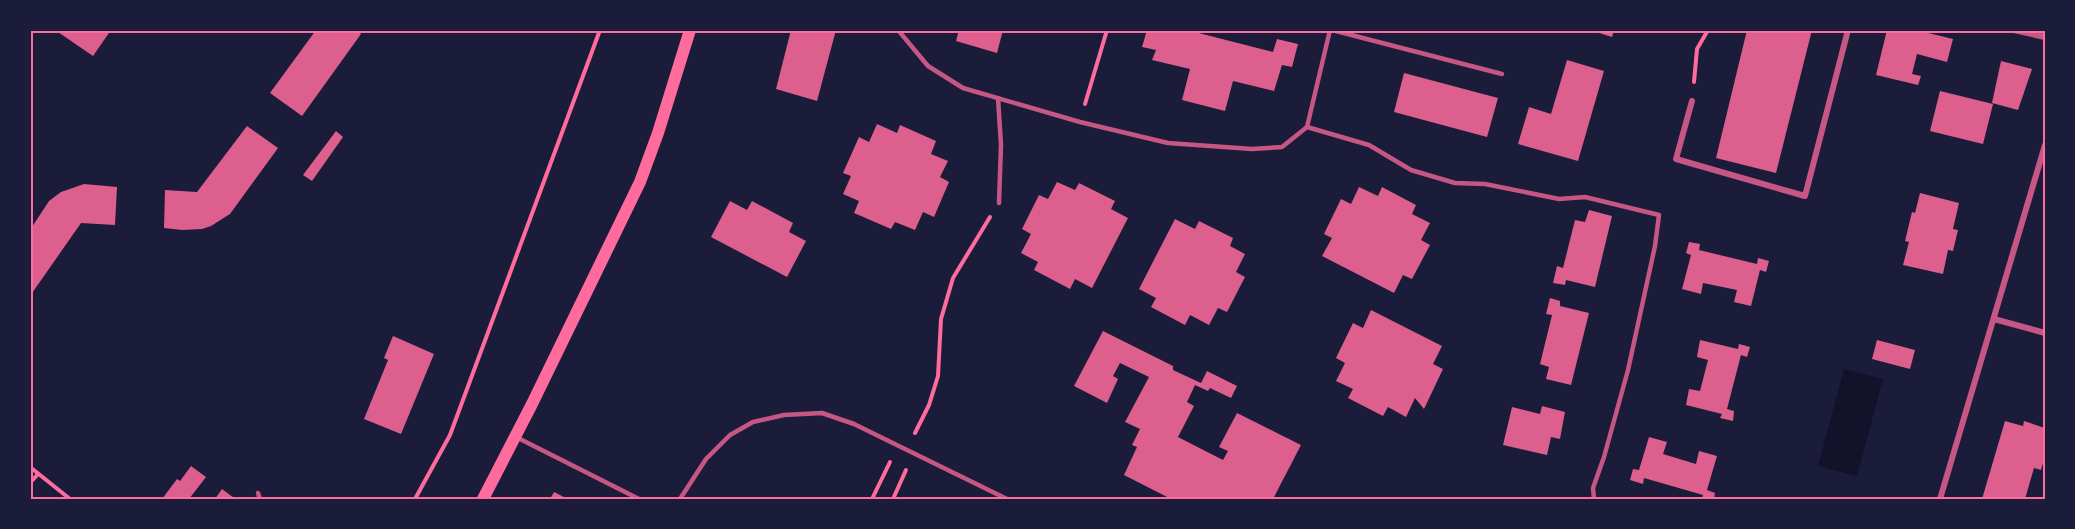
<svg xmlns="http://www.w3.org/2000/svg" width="2075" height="529" viewBox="0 0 2075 529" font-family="Poppins,sans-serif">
  <rect width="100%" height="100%" fill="#1b1b3a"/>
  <path fill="#12122b" d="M1844,369L1883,379L1857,476L1818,466Z"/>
  <g fill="#dd5f8e">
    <path d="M55,30H111L93,56Z"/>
    <path d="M316,30H356L361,34L302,116L270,93Z"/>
    <path d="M791,30H836L817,101L776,89Z"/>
    <path d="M959,30H1003L997,53L956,41Z"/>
    <path d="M1147,30H1187L1273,52L1277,39L1298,44L1292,67L1282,65L1274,91L1233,81L1225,111L1182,100L1190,69L1152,60L1156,50L1142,47Z"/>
    <path d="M1590,30H1614L1612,37Z"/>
    <path d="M1747,30H1812L1776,173L1716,158Z"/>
    <path d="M1887,30H1916L1953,39L1947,62L1917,54L1912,74L1921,76L1918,85L1876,75Z"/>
    <path d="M1567,60L1604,71L1578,161L1518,144L1529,107L1551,114Z"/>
    <path d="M2001,61L2032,69L2018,110L1992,103Z"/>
    <path d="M1404,73L1498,98L1487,137L1394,112Z"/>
    <path d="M1940,91L1993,104L1983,144L1930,131Z"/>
    <path d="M877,124L897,133L900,125L936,141L931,154L948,161L940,177L949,182L934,217L923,212L915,230L895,222L891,229L854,213L859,201L843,194L851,176L843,173L859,137L869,142Z"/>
    <path d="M247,126L278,148L230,214L211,226L202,229L182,230L164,228L165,190L197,192Z"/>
    <path d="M336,131L343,137L312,181L303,175Z"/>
    <path d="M1057,182L1075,190L1079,183L1115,201L1111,209L1128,218L1092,288L1075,279L1070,289L1034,270L1038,262L1021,253L1031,234L1022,229L1039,195L1048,199Z"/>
    <path d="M84,184L117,187L115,225L81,223L30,296V230L49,201L61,192Z"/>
    <path d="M1359,187L1378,196L1382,187L1416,205L1412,214L1430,223L1421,240L1430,245L1412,279L1403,275L1394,293L1322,256L1332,238L1324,234L1341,199L1351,204Z"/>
    <path d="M1920,193L1959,203L1953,229L1958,230L1953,251L1948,250L1943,274L1903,265L1909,242L1905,241L1912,212L1915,213Z"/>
    <path d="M730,201L747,210L752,201L793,223L789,232L806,241L787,277L711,237Z"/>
    <path d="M1589,210L1612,216L1595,287L1566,280L1565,285L1553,283L1557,266L1563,268L1575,220L1585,222Z"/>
    <path d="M1175,219L1195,229L1199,221L1233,238L1230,246L1245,254L1236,272L1245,277L1227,312L1218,308L1209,325L1190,315L1185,325L1151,307L1156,298L1139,289Z"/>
    <path d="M1689,242L1700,244L1699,250L1757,264L1758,258L1769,261L1766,272L1760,270L1751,306L1734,302L1737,290L1703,283L1701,294L1682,289L1691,255L1686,253Z"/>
    <path d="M1550,298L1560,301V306L1589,313L1571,385L1546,379L1549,367L1540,364L1552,315L1546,314Z"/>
    <path d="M1371,310L1442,346L1433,364L1443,369L1424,409L1415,398L1406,417L1388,407L1383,416L1348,398L1353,389L1336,381L1345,363L1336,358L1353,323L1363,328Z"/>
    <path d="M1103,331L1173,366V370L1201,383L1207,371L1237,386L1231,398L1210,388L1208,391L1195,385L1187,402L1194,406L1178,437L1223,460L1228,451L1219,447L1237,413L1301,445L1273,499H1171L1124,475L1137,447L1132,445L1140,429L1125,422L1149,377L1120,363L1113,376L1118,379L1107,403L1074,386Z"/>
    <path d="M393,336L434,354L401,434L364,419L388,360L384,358Z"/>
    <path d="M1700,340L1738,349L1739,344L1750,347L1747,357L1741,355L1727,409L1734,411L1733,421L1720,418L1722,414L1686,405L1689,389L1700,391L1708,360L1697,357Z"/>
    <path d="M1877,340L1915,350L1910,369L1872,359Z"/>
    <path d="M1542,406L1565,412L1560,439L1551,437L1547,455L1503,445L1512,407L1540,414Z"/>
    <path d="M2005,421L2023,426L2024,421L2045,428V456L2041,470L2034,468L2025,499H1982Z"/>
    <path d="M1649,437L1667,442L1663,454L1696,464L1699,451L1717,456L1707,490L1715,493L1714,499H1702L1703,495L1644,478L1643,484L1630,480L1633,469L1639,470Z"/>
    <path d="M191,466L206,477L189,499H162L177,479L180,481Z"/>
    <path d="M222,489L230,495L236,499H215Z"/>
    <path d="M554,492L564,497L563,499H550Z"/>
  </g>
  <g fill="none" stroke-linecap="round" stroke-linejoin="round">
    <g stroke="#ff6b9d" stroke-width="4">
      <path d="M1694,82L1697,49L1708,30"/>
      <path d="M1085,104L1107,30"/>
      <path d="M915,433L929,405L938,376L941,319L953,278L990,217"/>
      <path d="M30,467L70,499"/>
      <path d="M30,483L38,474"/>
      <path d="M415,499L450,435L600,30"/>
      <path d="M872,499L890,462"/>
      <path d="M893,499L906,470"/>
    </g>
    <g stroke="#c65784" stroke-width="4.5">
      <path d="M898,30L928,66L963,88L1080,122L1168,143L1252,149L1282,147L1307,127"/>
      <path d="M1332,30L1502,74"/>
      <path d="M998,98L1001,145L999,203"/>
      <path d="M1307,127L1369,145L1411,170L1455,183L1485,184L1559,199L1585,197L1659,215L1655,246L1628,370L1604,457L1593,488L1594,499"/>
      <path d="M1307,127L1330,30"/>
      <path d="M518,438L639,499"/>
      <path d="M258,493L260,499"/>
      <path d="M680,499L706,459L730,435L753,422L784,415L822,413L854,424L1007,499"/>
    </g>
    <g stroke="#c65784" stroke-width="6">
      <path d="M2014,30L2045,37"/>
      <path d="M1692,101L1676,159L1805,196L1848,30"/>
      <path d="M1994,319L2045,333"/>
      <path d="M1940,499L2045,145"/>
    </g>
    <path stroke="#ff6b9d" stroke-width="12" d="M483,499L532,404L640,182L658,133L690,30"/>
  </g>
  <rect width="2075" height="529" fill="none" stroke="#1b1b3a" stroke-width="63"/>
  <rect x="32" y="32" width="2012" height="466" fill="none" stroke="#ff6b9d" stroke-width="2"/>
</svg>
